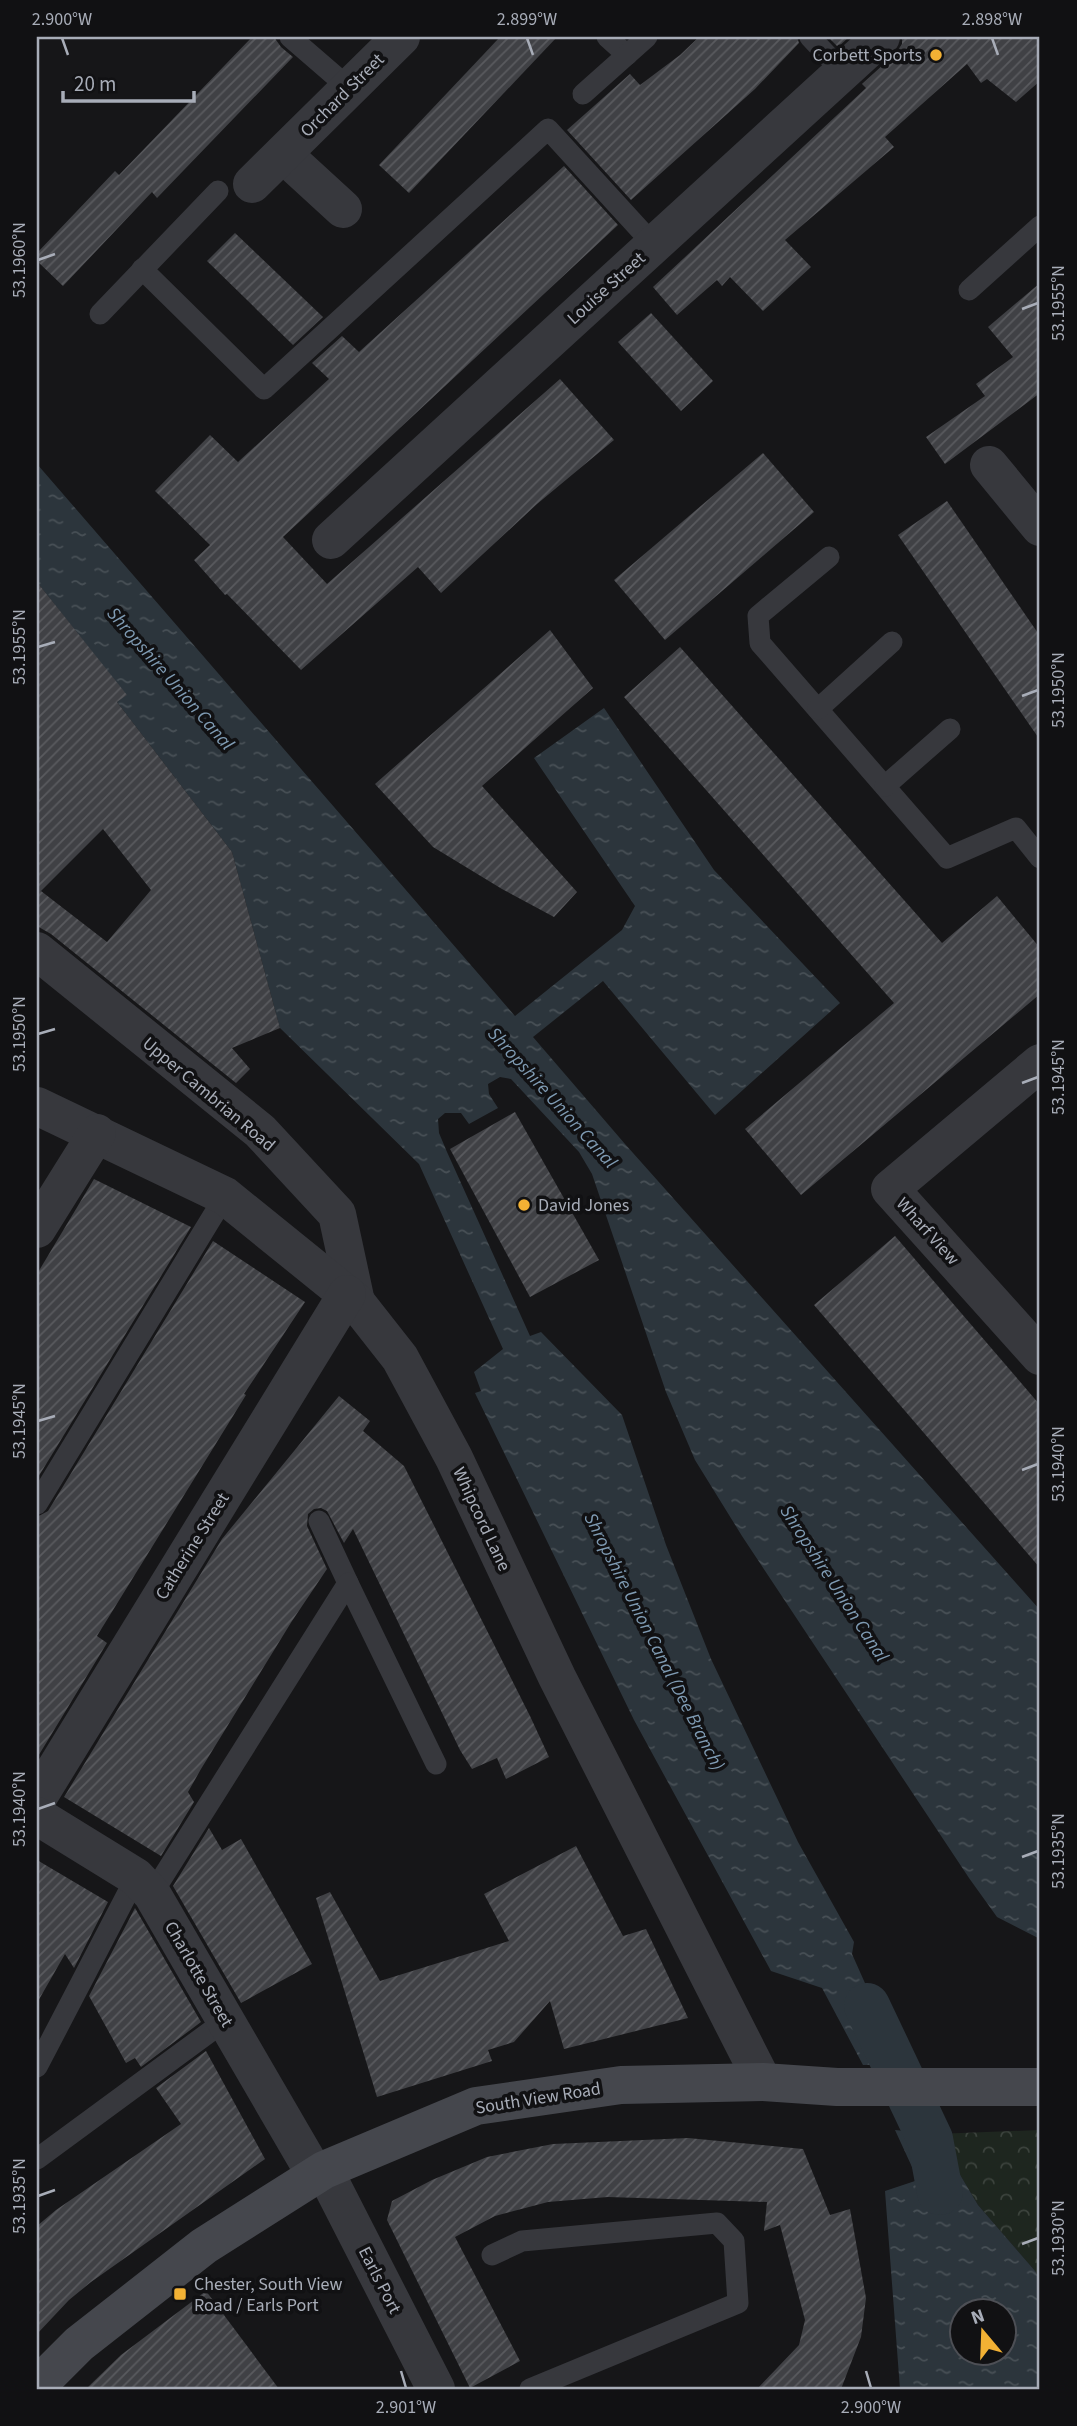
<svg xmlns="http://www.w3.org/2000/svg" width="1077" height="2426" viewBox="0 0 1077 2426" font-family="'Source Sans 3',sans-serif">
  <defs>
    <pattern id="forest-crowns" width="20" height="18" patternUnits="userSpaceOnUse" patternTransform="scale(1.75)"><rect width="20" height="18" fill="#1e261f"/><path d="M2 6a3 3 0 1 1 6 0M12 15a3 3 0 1 1 6 0" fill="none" stroke="#3c433d"/></pattern>
    <pattern id="water-ripples" width="26" height="14" patternUnits="userSpaceOnUse" patternTransform="scale(1.75)"><rect width="26" height="14" fill="#2c353c"/><path d="M2 4q2-2 4 0t4 0M15 11q2-2 4 0t4 0" fill="none" stroke="#485056"/></pattern>
    <pattern id="building-hatch" width="6" height="6" patternUnits="userSpaceOnUse" patternTransform="scale(1.75)"><rect width="6" height="6" fill="#404145"/><path d="M-1 1l2-2M0 6l6-6M5 7l2-2" fill="none" stroke="#595a5e"/></pattern>
  </defs>
  <rect width="100%" height="100%" fill="#161618"/>
  <path fill="url(#forest-crowns)" d="M1040,2130V2284L1036,2272L978,2205L936,2134Z"/>
  <g fill="url(#water-ripples)" fill-rule="evenodd">
    <path d="M37,464L515,1016L622,930L635,906L534,758L604,708L714,870L840,1003L715,1115L603,981L533,1037L625,1144L1040,1610V1939L997,1917L969,1878L742,1536L695,1460L666,1392L592,1174L579,1152L511,1079L500,1077L488,1084L489,1094L498,1108L469,1124L461,1113H445L438,1119L439,1133L447,1152L530,1336L541,1332L622,1415L666,1545L711,1659L798,1842L854,1942L852,1954L901,2064L863,2065L822,1988L771,1971L634,1720L475,1393L481,1391L474,1372L503,1349L419,1164L280,1028L232,852L117,702L126,695L37,582Z"/>
    <path d="M895,2130L936,2134L978,2205L1036,2272L1040,2284V2375L1038,2389H900L885,2191L918,2180ZM962,2310H1004V2352H962Z"/>
  </g>
  <g fill="none" stroke-linecap="round" stroke-linejoin="round">
    <path stroke="#2c353c" stroke-width="46" d="M867,2006L930,2139L940,2192"/>
  </g>
  <g fill="url(#building-hatch)" fill-rule="evenodd">
    <path d="M252,37H274L281,47L293,57L157,198L152,192L63,286L37,261V253L115,171L119,175Z"/>
    <path d="M500,37H557L409,193L379,165Z"/>
    <path d="M699,37H797L799,43L755,89L631,200L567,130L630,74L640,85L680,55Z"/>
    <path d="M828,37H849L838,47Z"/>
    <path d="M902,37H1040V81L1016,102L987,79L981,83L967,64L885,137L894,147L785,240L811,267L763,311L730,277L722,286L717,280L677,315L653,287L866,88L862,84L896,53L902,44Z"/>
    <path d="M564,166L618,225L283,537L327,584L560,379L614,440L537,504L441,593L418,567L301,670L227,594L225,595L194,560L210,545L155,491L210,435L238,462L329,379L312,363L342,336L359,352Z"/>
    <path d="M235,233L323,317L293,345L207,261Z"/>
    <path d="M1040,283V393L945,464L926,437L985,396L976,384L1013,357L988,327Z"/>
    <path d="M651,313L713,381L681,411L618,342Z"/>
    <path d="M763,453L814,512L665,640L614,580Z"/>
    <path d="M947,501L1040,636V740L898,535Z"/>
    <path d="M37,582L127,695L117,702L232,852L280,1028L232,1048L250,1069L236,1083L51,934L37,926ZM103,829L151,890L107,942L41,891Z"/>
    <path d="M550,630L593,688L482,786L577,892L554,917L502,889L433,847L375,784Z"/>
    <path d="M680,647L942,943L997,896L1040,948V994L801,1195L745,1129L894,1003L624,697Z"/>
    <path d="M515,1112L599,1260L530,1297L450,1149Z"/>
    <path d="M94,1179L191,1227L37,1479V1274Z"/>
    <path d="M895,1236L1040,1405V1568L814,1305Z"/>
    <path d="M213,1241L305,1302L244,1394L246,1395L97,1636L107,1643L37,1758V1517L48,1511Z"/>
    <path d="M339,1396L370,1421L363,1431L404,1466L530,1716L549,1757L506,1779L497,1758L472,1769L460,1750L353,1529L344,1543L327,1511L321,1508L314,1509L308,1514L307,1526L327,1569L292,1621L201,1769L188,1792L194,1802L161,1856L64,1797L222,1539Z"/>
    <path d="M209,1828L222,1850L241,1839L312,1964L241,2003L173,1886Z"/>
    <path d="M576,1846L623,1936L646,1929L688,2018L564,2049L550,2001L514,2042L488,2050L492,2061L377,2097L316,1898L330,1892L380,1981L509,1941L484,1894Z"/>
    <path d="M37,1860L108,1902L74,1968L65,1954L37,2003Z"/>
    <path d="M135,1908L201,2022L141,2067L135,2058L126,2063L89,1996Z"/>
    <path d="M206,2051L265,2159L91,2282L69,2300L37,2334V2226L56,2210L181,2124L156,2088Z"/>
    <path d="M688,2138L803,2149L830,2215L850,2209L866,2298L861,2337L841,2389H757L799,2345L805,2320L780,2225L764,2231L767,2202L608,2197L548,2202L495,2216L455,2237L520,2361L470,2388L387,2220L392,2201L432,2180L487,2157L553,2144Z"/>
    <path d="M206,2291L279,2389H86L121,2355Z"/>
  </g>
  <g fill="none" stroke-linecap="round" stroke-linejoin="round">
    <g stroke="#37383d" stroke-width="21">
      <path d="M290,37L349,88"/>
      <path d="M607,37L627,55"/>
      <path d="M810,37L843,72"/>
      <path d="M583,94L647,37"/>
      <path d="M142,269L264,389L548,129L654,245"/>
      <path d="M969,290L1040,226"/>
      <path d="M100,314L218,191"/>
      <path d="M829,557L758,616L760,643L947,858L1016,828L1040,858"/>
      <path d="M818,709L892,642"/>
      <path d="M885,786L950,729"/>
      <path d="M37,1504L225,1196"/>
      <path d="M319,1521L348,1583"/>
      <path d="M152,1894L348,1583L436,1764"/>
      <path d="M37,2067L136,1877"/>
      <path d="M37,2159L226,2020"/>
      <path d="M492,2255L522,2241L717,2223L734,2241L738,2303L530,2389"/>
    </g>
    <g stroke="#37383d" stroke-width="38">
      <path d="M283,154L343,209"/>
      <path d="M252,184L401,37"/>
      <path d="M989,465L1040,527"/>
      <path d="M331,540L881,37"/>
      <path d="M37,951L260,1131L337,1214L356,1302"/>
      <path d="M1040,1063L890,1189L1040,1356"/>
      <path d="M37,1106L225,1196L356,1302L400,1358L454,1458L557,1677L763,2082"/>
      <path d="M37,1229L97,1133"/>
      <path d="M37,1799L347,1294"/>
      <path d="M37,1816L136,1877L152,1894L316,2176"/>
      <path d="M324,2170L436,2389"/>
    </g>
    <path stroke="#45474d" stroke-width="38" d="M37,2386L79,2344L204,2246L324,2170L476,2106L621,2085L763,2082L837,2087H1040"/>
  </g>
  <path fill="none" stroke="#a8adb8" stroke-width="2.5" d="M62,38L68,55M527,38L533,55M992,38L998,55M38,260L55,254M1022,309L1038,303M38,647L55,642M1022,696L1038,690M38,1034L55,1029M1022,1083L1038,1077M38,1421L55,1416M1022,1470L1038,1464M38,1809L55,1803M1022,1857L1038,1851M38,2196L55,2190M1022,2244L1038,2238M401,2371L406,2388M866,2371L871,2388"/>
  <g fill="#f2b134" stroke="#111113" stroke-width="2.5">
    <circle cx="936" cy="55" r="7"/>
    <circle cx="524" cy="1205" r="7"/>
    <rect x="173" y="2287" width="14" height="14" rx="3.5"/>
  </g>
  <g text-anchor="middle" stroke-width="7" stroke-linejoin="round" paint-order="stroke">
    <g font-size="18" fill="#a8adb8" stroke="#111113" text-anchor="start">
      <text x="922" y="61" text-anchor="end">Corbett Sports</text>
      <text x="538" y="1211">David Jones</text>
      <text x="194" y="2290">Chester, South View<tspan x="194" dy="21">Road / Earls Port</tspan></text>
    </g>
    <g font-size="18" fill="#a8adb8" stroke="#111113">
      <text transform="translate(342 95) rotate(-45)" y="6">Orchard Street</text>
      <text transform="translate(606 288) rotate(-42)" y="6">Louise Street</text>
      <text transform="translate(209 1094) rotate(40)" y="6">Upper Cambrian Road</text>
      <text transform="translate(928 1231) rotate(48)" y="6">Wharf View</text>
      <text transform="translate(482 1519) rotate(65)" y="6">Whipcord Lane</text>
      <text transform="translate(192 1546) rotate(-58)" y="6">Catherine Street</text>
      <text transform="translate(199 1974) rotate(60)" y="6">Charlotte Street</text>
      <text transform="translate(538 2098) rotate(-9)" y="6">South View Road</text>
      <text transform="translate(380 2280) rotate(63)" y="6">Earls Port</text>
    </g>
    <g font-size="19" font-style="italic" fill="#7f9bb3" stroke="#111113">
      <text transform="translate(171 678) rotate(49)" y="7">Shropshire Union Canal</text>
      <text transform="translate(553 1097) rotate(48)" y="7">Shropshire Union Canal</text>
      <text transform="translate(835 1583) rotate(57)" y="7">Shropshire Union Canal</text>
      <text transform="translate(655 1641) rotate(63)" y="7">Shropshire Union Canal (Dee Branch)</text>
    </g>
  </g>
  <rect width="1077" height="2426" fill="none" stroke="#111113" stroke-width="77"/>
  <g transform="translate(983 2332) rotate(341)"><circle r="33" fill="#111113" stroke="#4d4f55" stroke-width="2"/>
  <path d="M0-5L12 26L0 18L-12 26Z" fill="#f2b134"/>
  <text y="-10" font-size="19" font-weight="bold" text-anchor="middle" fill="#a8adb8">N</text>
  </g>
  <path d="M63 91v10h131v-10" fill="none" stroke="#a8adb8" stroke-width="3.5"/>
  <text x="74" y="91" font-size="21" fill="#a8adb8" stroke="#111113" stroke-width="5" paint-order="stroke">20 m</text>
  <rect x="38" y="38" width="1000" height="2350" fill="none" stroke="#a8adb8" stroke-width="2.5"/>
  <g font-size="18" text-anchor="middle" fill="#a8adb8">
    <text x="62" y="25">2.900°W</text>
    <text x="527" y="25">2.899°W</text>
    <text x="992" y="25">2.898°W</text>
    <text transform="translate(19 260) rotate(-90)" y="6">53.1960°N</text>
    <text transform="translate(1058 303) rotate(-90)" y="6">53.1955°N</text>
    <text transform="translate(19 647) rotate(-90)" y="6">53.1955°N</text>
    <text transform="translate(1058 690) rotate(-90)" y="6">53.1950°N</text>
    <text transform="translate(19 1034) rotate(-90)" y="6">53.1950°N</text>
    <text transform="translate(1058 1077) rotate(-90)" y="6">53.1945°N</text>
    <text transform="translate(19 1421) rotate(-90)" y="6">53.1945°N</text>
    <text transform="translate(1058 1464) rotate(-90)" y="6">53.1940°N</text>
    <text transform="translate(19 1809) rotate(-90)" y="6">53.1940°N</text>
    <text transform="translate(1058 1851) rotate(-90)" y="6">53.1935°N</text>
    <text transform="translate(19 2196) rotate(-90)" y="6">53.1935°N</text>
    <text transform="translate(1058 2238) rotate(-90)" y="6">53.1930°N</text>
    <text x="406" y="2413">2.901°W</text>
    <text x="871" y="2413">2.900°W</text>
  </g>
</svg>
